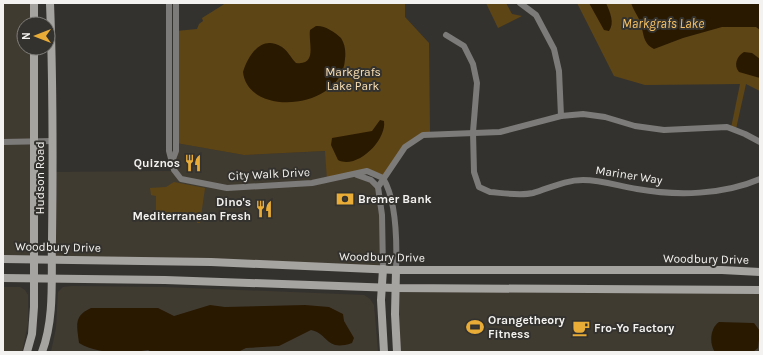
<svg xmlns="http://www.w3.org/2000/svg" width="763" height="355" viewBox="0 0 763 355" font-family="Karla,sans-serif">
  <rect width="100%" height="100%" fill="#34322e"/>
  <g fill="#403b31">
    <path d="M3,3H34V24H24V48H34V258L3,259Z"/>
    <path d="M176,143L244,155L326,151L356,174L378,187L383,269L51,259L52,172L174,171Z"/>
    <path d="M72,286L163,287L364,295L370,299L374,305L378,352H51L56,328L58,292L63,287Z"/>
    <path d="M3,287H20L25,290L28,295V323L22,352H3Z"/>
    <path d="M395,288L760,290V352H397Z"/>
  </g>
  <g fill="#5e4515">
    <path d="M226,3H405V17L429,43L430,134L414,139L383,178L374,173L327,180L325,151L244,155L176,143V31L197,29L199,24L203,21L202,18Z"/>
    <path d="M486,3H506L512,14L522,16L498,28Z"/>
    <path d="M577,3H760V91L746,84L736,129L731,128L740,84L645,85L614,76Z"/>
    <path d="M174,182L205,188L200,223H197V219L176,215L175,221L169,220L168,215H158L156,220L150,218V214H156V196L151,195L150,188L166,187Z"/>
  </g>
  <g fill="#291900">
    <path d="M589,3H606C610,12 615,23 609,31L604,30Z"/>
    <path d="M631,3H760V30L756,27H722L683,38L654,49C642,43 644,32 640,21C637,15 633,9 631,3Z"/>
    <path d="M316,26C324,25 335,32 341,38C345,44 346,52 345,59C342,110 248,118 243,72C248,56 261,34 282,47C288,51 291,58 296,63C318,66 308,42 310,30Z"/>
    <path d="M744,52L752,53L760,59V78L739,72C733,65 737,56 744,52Z"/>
    <path d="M380,120L384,121C387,140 357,170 338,160L331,145L332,138L372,131Z"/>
    <path d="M210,305L225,307L305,305L329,307L343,314L344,321L354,338L352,343C326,352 329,334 311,330L279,346L246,348L238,352H152L148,350C126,353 99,355 79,343C77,326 73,316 91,308H158L174,316Z"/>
    <path d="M719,322L754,323L760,331L758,348L753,352H715C709,344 710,328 719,322Z"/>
  </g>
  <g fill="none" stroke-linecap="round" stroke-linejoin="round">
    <g stroke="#7c7b79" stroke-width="6">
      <path d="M169,3V151L174,170L181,179L227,188L312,183L367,171L383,178C397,201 397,243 396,270"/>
      <path d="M520,3L536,15L554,49L559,71L561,116"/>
      <path d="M446,35L464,46L473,64L477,83L473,132L474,172L479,187L490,192C503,193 520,196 533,193C550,188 565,180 583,180C601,180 619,186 637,189C677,196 723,195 760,179"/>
      <path d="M3,142L52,141"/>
      <path d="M173,159L176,151V3"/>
      <path d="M357,175L371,180L378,187"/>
      <path d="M383,269L382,215L378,187L405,147L423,135L500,132L561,116L583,114L605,117L635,126L664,130L727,127L745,134L760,142"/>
    </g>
    <g stroke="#a6a4a1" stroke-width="8">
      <path d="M34,3V24"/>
      <path d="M3,259L211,262L396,270H722L760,272"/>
      <path d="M383,269L381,300L384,352"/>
      <path d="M396,270L395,314L397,352"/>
      <path d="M3,278L165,280L395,288L760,290"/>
      <path d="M27,352L32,334L34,307V48"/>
      <path d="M42,352C55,318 51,276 52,240C53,161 53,82 50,3"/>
    </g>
  </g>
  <defs>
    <g id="restaurant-bare" transform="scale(1.38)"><path d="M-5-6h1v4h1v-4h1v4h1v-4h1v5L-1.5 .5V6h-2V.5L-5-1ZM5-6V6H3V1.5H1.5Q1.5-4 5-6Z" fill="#e8ac37" stroke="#34322e" stroke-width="2.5" paint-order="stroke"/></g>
    <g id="bank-bare" transform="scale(1.38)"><path d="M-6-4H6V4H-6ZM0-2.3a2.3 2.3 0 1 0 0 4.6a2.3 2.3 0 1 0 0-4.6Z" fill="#e8ac37" stroke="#34322e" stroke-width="2.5" paint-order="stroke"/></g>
    <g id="stadium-bare" transform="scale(1.38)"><path d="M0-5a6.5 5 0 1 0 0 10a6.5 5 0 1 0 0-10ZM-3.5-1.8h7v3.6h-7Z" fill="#e8ac37" stroke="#34322e" stroke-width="2.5" paint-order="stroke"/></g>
    <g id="cafe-bare" transform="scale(1.38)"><path d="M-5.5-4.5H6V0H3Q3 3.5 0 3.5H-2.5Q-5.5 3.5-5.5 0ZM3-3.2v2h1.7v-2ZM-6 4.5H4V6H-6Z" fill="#e8ac37" stroke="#34322e" stroke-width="2.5" paint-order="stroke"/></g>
  </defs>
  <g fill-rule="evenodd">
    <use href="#restaurant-bare" x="193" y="163"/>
    <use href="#bank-bare" x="345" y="199"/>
    <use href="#restaurant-bare" x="264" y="209"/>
    <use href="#stadium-bare" x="475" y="327"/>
    <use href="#cafe-bare" x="581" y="328"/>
  </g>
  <g text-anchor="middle" stroke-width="4" stroke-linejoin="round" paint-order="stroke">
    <g font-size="12" fill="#fbe1b5" stroke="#34322e">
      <text x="353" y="76">Markgrafs<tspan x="353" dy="14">Lake Park</tspan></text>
    </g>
    <g font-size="12" font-weight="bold" fill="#f4f2f0" stroke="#34322e" text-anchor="start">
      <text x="180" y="167" text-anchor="end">Quiznos</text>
      <text x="358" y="203">Bremer Bank</text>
      <text x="251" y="206" text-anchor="end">Dino's<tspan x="251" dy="14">Mediterranean Fresh</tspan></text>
      <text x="488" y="324">Orangetheory<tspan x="488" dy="14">Fitness</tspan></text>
      <text x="594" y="332">Fro-Yo Factory</text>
    </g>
    <g font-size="12" fill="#f4f2f0" stroke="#34322e">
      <text transform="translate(269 174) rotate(-3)" y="4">City Walk Drive</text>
      <text transform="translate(629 175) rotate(9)" y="4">Mariner Way</text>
      <text transform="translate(40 178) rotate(-90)" y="4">Hudson Road</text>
      <text transform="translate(58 247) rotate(1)" y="4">Woodbury Drive</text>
      <text transform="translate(382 257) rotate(1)" y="4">Woodbury Drive</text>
      <text transform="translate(706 259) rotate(1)" y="4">Woodbury Drive</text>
    </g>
    <g font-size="13" font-style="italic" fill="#f7c264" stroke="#34322e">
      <text x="663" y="28">Markgrafs Lake</text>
    </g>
  </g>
  <rect width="763" height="355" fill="none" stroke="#f4f2f0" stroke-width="8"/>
  <g transform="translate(36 36) rotate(270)"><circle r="19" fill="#34322e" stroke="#817f7c"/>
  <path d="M0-3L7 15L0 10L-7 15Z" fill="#e8ac37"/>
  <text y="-6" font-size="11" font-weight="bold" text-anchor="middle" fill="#f4f2f0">N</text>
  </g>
</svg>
